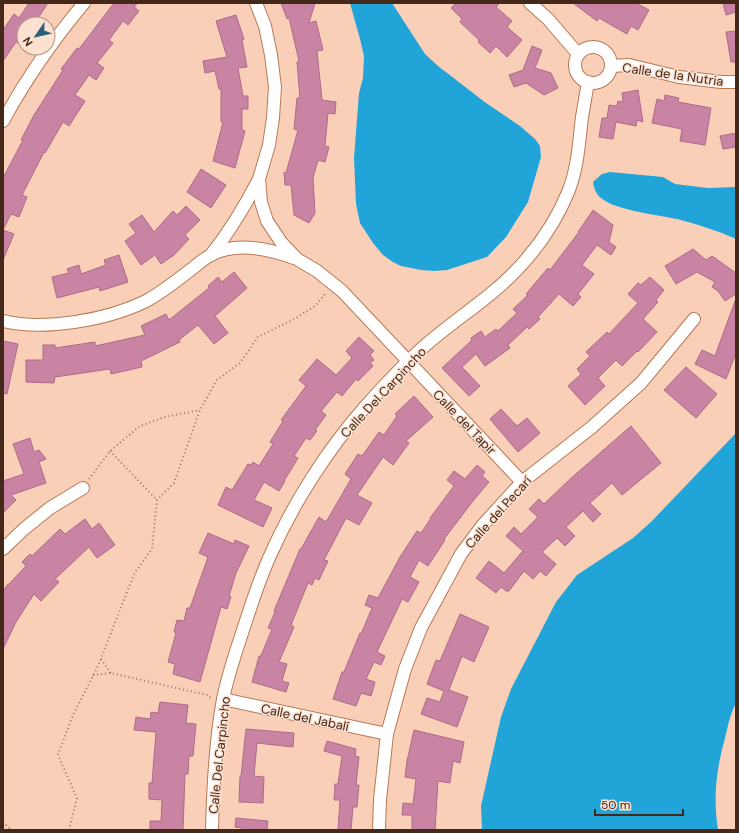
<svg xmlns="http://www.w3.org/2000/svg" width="739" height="833" viewBox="0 0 739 833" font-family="'DM Sans',sans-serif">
  <rect width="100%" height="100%" fill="#f9cfb8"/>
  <g fill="#21a4d8">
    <path d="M350,3H392L425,54L438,66L486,103L520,126L535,139L540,146L541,157L528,202L506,237L487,257L447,270L434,271L421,270L401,266L393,262L383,255L373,243L360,223L356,204L354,158L359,93L363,78L364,56L360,39Z"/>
    <path d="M610,172L663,177L675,184L708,188L736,187V239C718,231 700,225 681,220C661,215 616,211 601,198C596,194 594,188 593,182L602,174Z"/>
    <path d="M736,433V703C730,714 728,726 725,738C716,771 713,797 718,830H482L481,806L501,717L511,689L556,602L577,575L633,538L652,521Z"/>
  </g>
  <g fill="#c983a3" stroke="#ae6b8a">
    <path d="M29,3H48L34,24H24V39L20,44L16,42L3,61V30L14,14L19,18Z"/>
    <path d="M114,3H138L134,7L139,11L128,25L123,21L109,40L113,43L97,63L104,68L96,80L89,75L75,95L85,101L69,126L63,122L45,153L44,152L22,195L27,197L19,217L11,214L3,230L14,234L3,260V178L23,140H21L34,115L63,70L61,69L77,48L79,49Z"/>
    <path d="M281,3H315L309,23L316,21L323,50L317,51L322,100L336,102L335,114L328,113L325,146L329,147L325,162L318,160L313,178L315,213L309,223L294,215L291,185H285L284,172L286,173L298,130L294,129L297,98H300L297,62L299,61L289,18L287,19Z"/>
    <path d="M456,3H500L496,7L512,21L507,27L522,40L507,57L496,46L490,53L478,42L479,40L460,22L462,19L451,8Z"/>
    <path d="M573,3H636L649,10L638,30L631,26L627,34L599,18L597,21Z"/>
    <path d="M723,3H736V12L726,15Z"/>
    <path d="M236,15L244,39L242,40L247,67L238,68L243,96H248V109H242V130L245,131L235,168L213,161L223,122H221V89H219L215,71L205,73L203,61L227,57L216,21Z"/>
    <path d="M736,31V62H731L726,32Z"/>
    <path d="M532,46L542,50L535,68L551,73L558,88L544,95L526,83L514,87L509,75L523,70Z"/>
    <path d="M638,90L643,122L637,120L636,126L616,122L613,139L599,137L602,118H607L609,105L617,106L618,101L623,102L622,93Z"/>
    <path d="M665,95L679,98L678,102L711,108L705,145L680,141L682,129L652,123L657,99L664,101Z"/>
    <path d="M736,133V147L723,149L720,136Z"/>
    <path d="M201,169L226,185L211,208L187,192Z"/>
    <path d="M186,206L200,220L185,235L189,239L174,255L161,264L155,255L141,265L125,241L136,233L129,224L142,215L154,232L173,211L177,215Z"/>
    <path d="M593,210L613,225L609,242L616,247L611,255L597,245L582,265L594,274L578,294L581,297L573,306L559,294L538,317L540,319L529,329L527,327L508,345L510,348L485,366L476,354L462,367L480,386L469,396L442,368L472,340L471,338L481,331L485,337L496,329L498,331L517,313L513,309L528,295L526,294L548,268L550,270L579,232H578Z"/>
    <path d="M693,249L706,260L712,256L736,273V294L725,301L718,291L712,287L715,282L697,272L676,284L665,266Z"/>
    <path d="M119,255L128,282L100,291L99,287L57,298L52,277L69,273L67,269L79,265L81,274L106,265L104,260Z"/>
    <path d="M234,272L247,288L215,316L228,333L214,344L198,325L179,340L180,342L141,361L142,367L111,374L110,369L55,377L54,383L26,382V360H43V345H55V348L95,342V346L145,335L141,326L166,314L169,320L209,288L208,286L218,277L222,282Z"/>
    <path d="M650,277L664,290L656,300L658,302L643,319L657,332L638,352L637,351L622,366L616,360L598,378L605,386L585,405L568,386L581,374L577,369L590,356L586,352L607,332L609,334L638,303L628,294L638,283L641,285Z"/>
    <path d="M735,301L736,353L726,379L695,364L702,350L715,356Z"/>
    <path d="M359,337L374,351L370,355L374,360L370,363L373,366L358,381L356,379L342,396L337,392L321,411L326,415L315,430L317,431L310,440L306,438L294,456L298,458L284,481H285L279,491L264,482L254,500L272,508L263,527L218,505L226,487L232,490L248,464L251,465L253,462L259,466L273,444L270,442L283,421L281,420L306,386L299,380L317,359L336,375L352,358L346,351Z"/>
    <path d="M3,341L18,344L7,394L3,393Z"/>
    <path d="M686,367L717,394L696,418L664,390Z"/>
    <path d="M414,396L433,417L406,441L409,443L393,465L383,457L357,495L372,503L359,525L346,518L324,560L328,561L319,580L315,578L312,585L308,583L291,625L294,627L279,662L287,664L282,681L289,683L286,692L252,682L259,656H261L272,629L268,628L275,612L274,611L300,549H301L319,517L326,522L351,479L345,474L358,454L362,456L379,432L384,435L397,416L395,414Z"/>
    <path d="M501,409L517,426L527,418L540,433L518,452L490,419Z"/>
    <path d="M631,426L661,463L622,495L612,483L590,503L601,514L593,522L583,511L566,527L575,536L565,546L557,538L542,552L556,564L546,576L540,571L533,579L524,571L509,591H506L501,587L496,593L476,578L489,561L504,573L523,551L506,536L514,527L521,534L538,517L529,509L539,499L544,504L569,480Z"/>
    <path d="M30,438L34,452L39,450L46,459L39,462L46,483L11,495L16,500L3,513V481L24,474L13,444Z"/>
    <path d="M477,465L485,472L482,476L489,482L473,501L444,539L445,540L428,566L419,560L410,577L419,582L408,602L402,599L377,652L385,656L381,665L374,662L366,679L375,682L371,696L361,693L356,706L333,699L342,672H344L360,633L361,634L372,608L365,605L369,595L378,598L400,557L417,531L421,533L431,518H430L454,486L447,480L454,471L465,479Z"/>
    <path d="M85,519L92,529L99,523L115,545L97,558L89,547L55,579L59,582L41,601L34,594L16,622L3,649V591L8,584H9L26,566L22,562L30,554L32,556L60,529L65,534Z"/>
    <path d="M208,533L234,544L235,540L249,546L236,573L229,596L231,597L227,609L221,607L200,682L173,674L175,664L168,662L176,633L174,632L177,620L184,621L187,608H190L208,557L199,553Z"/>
    <path d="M460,614L489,627L474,662L462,656L449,690L468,697L457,727L421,714L427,698L440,702L444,691L427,684L436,660L440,661Z"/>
    <path d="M160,702L188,705L186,723L196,724L193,756H189L188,774H185L183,830H150V821H161L162,800L149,799V783H152L156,732L134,730L136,717L150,719L151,712L158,713Z"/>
    <path d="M246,729L294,733L293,747L257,743L254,776L264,777L263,803L239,802L240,776H241Z"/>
    <path d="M414,730L464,742L460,763L453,761L450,783L438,781L435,830H412V815H402L403,803L413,804L416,779L405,777L407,761Z"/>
    <path d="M327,741L356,749L355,756L359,757L356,785H359L357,807H353L351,830H338L340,800H334L335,784H338L342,756L324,751Z"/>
    <path d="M236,818L268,821L267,830H242V828L235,827Z"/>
  </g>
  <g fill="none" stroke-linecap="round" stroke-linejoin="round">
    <g stroke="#b87954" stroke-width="14">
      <g id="street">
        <path d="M256,3L265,26L271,55L275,87L273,118L269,145L259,179L261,202L267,221L281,242L297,259L317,271L342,291L522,482"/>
        <path d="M530,3L548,19L578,54"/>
        <circle cx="593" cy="65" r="18"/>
        <path d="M611,66L629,65L679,77L721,82H736"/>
        <path d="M3,121C26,79 53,40 84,3"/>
        <path d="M211,255C230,231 245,206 259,179"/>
        <path d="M3,321C44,331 108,320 146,301C161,293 175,282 189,271C196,266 203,259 211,255C236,241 269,249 294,258"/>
        <path d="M3,549L24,529L50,508L83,488"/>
        <path d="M223,699L387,734"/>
        <path d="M212,830C213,787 215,742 223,699C228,674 237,648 245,624C252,602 260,579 269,558C292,505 327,450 365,407C388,381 412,355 439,334C455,321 472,309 488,296C523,268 552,232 569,190C578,166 579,142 582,117C584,105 586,94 588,82"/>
        <path d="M379,830L380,800L387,734L405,669L421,628L461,554L482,526L522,482L592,427L641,383L694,319"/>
      </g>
    </g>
    <g stroke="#977562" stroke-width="2" stroke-dasharray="1 3" stroke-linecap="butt">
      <path d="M110,451L157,500"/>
      <path d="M89,479L110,451L140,426L165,417L200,410"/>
      <path d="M101,659L111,673"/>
      <path d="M93,675L111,673L207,695L212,699"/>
      <path d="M3,822L11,830"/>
      <path d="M69,830L77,798L58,755L73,715L98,666L134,574L152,549L157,500L174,483L200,410L217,380L240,363L258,337L296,318L315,306L326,293"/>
    </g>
    <use href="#street" stroke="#fff" stroke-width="12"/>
  </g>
  <g text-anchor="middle" stroke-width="3" stroke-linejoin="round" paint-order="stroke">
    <g font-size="13" fill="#44291a" stroke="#fce0d0">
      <text transform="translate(673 74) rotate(8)" y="5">Calle de la Nutria</text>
      <text transform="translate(383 392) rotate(-47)" y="5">Calle Del Carpincho</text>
      <text transform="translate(465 422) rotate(46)" y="5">Calle del Tapir</text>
      <text transform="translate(498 512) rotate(-48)" y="5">Calle del Pecarí</text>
      <text transform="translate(305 717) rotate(12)" y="5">Calle del Jabalí</text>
      <text transform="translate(219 755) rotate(-84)" y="5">Calle Del Carpincho</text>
    </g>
  </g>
  <rect width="739" height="833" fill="none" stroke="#44291a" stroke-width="8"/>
  <g transform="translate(36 36) rotate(236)"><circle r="19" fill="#fce0d0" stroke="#b29787"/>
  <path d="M0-3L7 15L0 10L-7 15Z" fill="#28617a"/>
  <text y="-6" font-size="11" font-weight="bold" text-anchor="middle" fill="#44291a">N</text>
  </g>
  <path d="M595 809v6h88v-6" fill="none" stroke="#44291a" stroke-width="2"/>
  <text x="601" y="809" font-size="12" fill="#44291a" stroke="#fce0d0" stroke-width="3" paint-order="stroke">50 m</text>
</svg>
